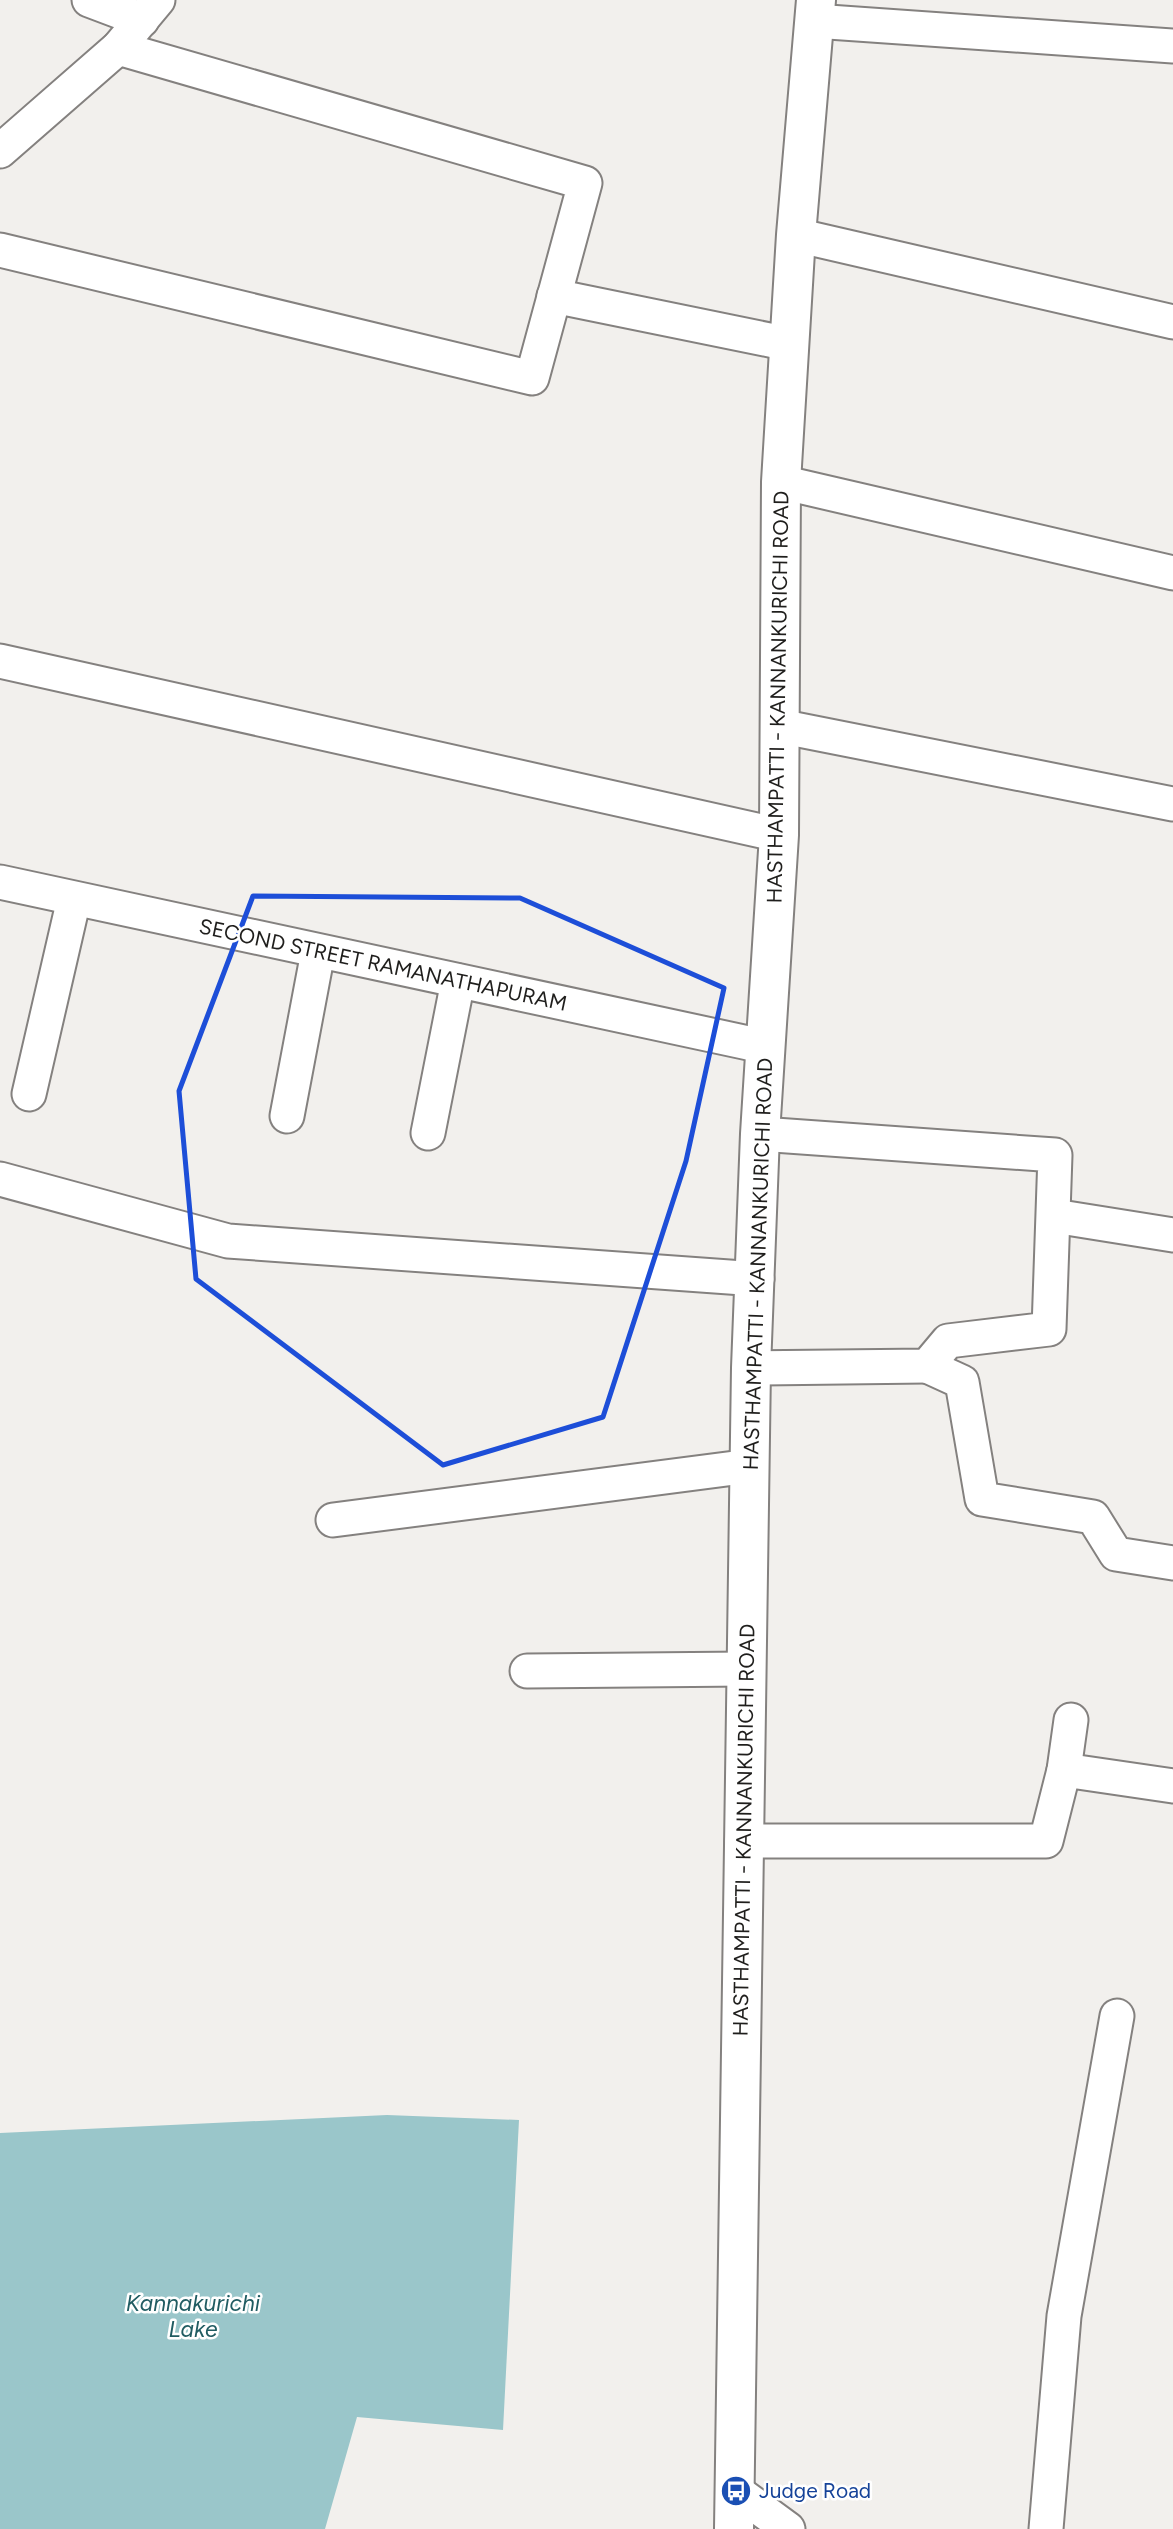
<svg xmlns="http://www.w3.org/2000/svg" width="1173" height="2529" viewBox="0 0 1173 2529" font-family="Figtree,sans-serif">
  <rect width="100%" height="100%" fill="#f2f0ed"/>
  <path fill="#9ac6ca" d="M387,2115L519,2120L503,2430L357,2417L325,2529H0V2133Z"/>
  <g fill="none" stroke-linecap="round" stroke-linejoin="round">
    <g stroke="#84817f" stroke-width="37">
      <g id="minor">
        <path d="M89,0L142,20"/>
        <path d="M814,21L1173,46"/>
        <path d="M0,151L118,48L158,0"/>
        <path d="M796,235L1173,322"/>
        <path d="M0,250L532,378L585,183L118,48"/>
        <path d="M554,296L789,344"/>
        <path d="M781,482L1173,573"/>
        <path d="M0,661L779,835"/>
        <path d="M779,726L1173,804"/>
        <path d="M0,882L767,1047"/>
        <path d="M29,1094L74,899"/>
        <path d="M287,1116L318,952"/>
        <path d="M428,1133L458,981"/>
        <path d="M0,1179L228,1241L757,1279"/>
        <path d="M1054,1216L1173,1235"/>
        <path d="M927,1366L962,1382L982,1499L1093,1517L1116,1554L1173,1563"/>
        <path d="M751,1368L927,1366L948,1341L1049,1329L1055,1155L760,1134"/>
        <path d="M333,1520L750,1466"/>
        <path d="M527,1671L747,1669"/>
        <path d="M1064,1770L1173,1786"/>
        <path d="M742,1841H1046L1064,1770L1071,1720"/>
        <path d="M736,2491L788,2529"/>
        <path d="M1046,2529L1064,2316L1117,2016"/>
      </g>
    </g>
    <g stroke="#84817f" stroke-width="42">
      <path id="secondary" d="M734,2529L751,1368L760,1134L779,835L781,482L796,235L816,0"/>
    </g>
    <use href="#minor" stroke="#fff" stroke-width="33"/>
    <use href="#secondary" stroke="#fff" stroke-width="38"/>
  </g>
  <path fill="none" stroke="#1d4ed8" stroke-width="5" stroke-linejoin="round" d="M253,896L520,898L724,988L686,1161L603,1417L443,1465L196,1279L179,1091Z"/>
  <defs>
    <g id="bus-disc" transform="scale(1.575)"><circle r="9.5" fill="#1a4fb4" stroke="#fff"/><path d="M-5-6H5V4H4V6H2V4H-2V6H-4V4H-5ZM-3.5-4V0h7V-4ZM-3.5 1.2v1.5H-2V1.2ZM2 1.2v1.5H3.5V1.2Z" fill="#fff"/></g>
  </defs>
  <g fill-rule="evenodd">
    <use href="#bus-disc" x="736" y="2491"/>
  </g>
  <g text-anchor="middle" stroke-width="5" stroke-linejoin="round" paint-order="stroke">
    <g font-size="21" fill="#1f1e1c" stroke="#fff">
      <text transform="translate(778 697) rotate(-89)" y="7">HASTHAMPATTI - KANNANKURICHI ROAD</text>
      <text transform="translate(383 965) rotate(12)" y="7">SECOND STREET RAMANATHAPURAM</text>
      <text transform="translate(758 1264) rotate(-88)" y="7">HASTHAMPATTI - KANNANKURICHI ROAD</text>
      <text transform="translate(744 1830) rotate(-89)" y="7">HASTHAMPATTI - KANNANKURICHI ROAD</text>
    </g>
    <g font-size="21" fill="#164399" stroke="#fff" text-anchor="start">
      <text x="759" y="2498">Judge Road</text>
    </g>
    <g font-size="23" font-style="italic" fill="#205c62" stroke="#fff">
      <text x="193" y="2311">Kannakurichi<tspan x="193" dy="26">Lake</tspan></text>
    </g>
  </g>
</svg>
